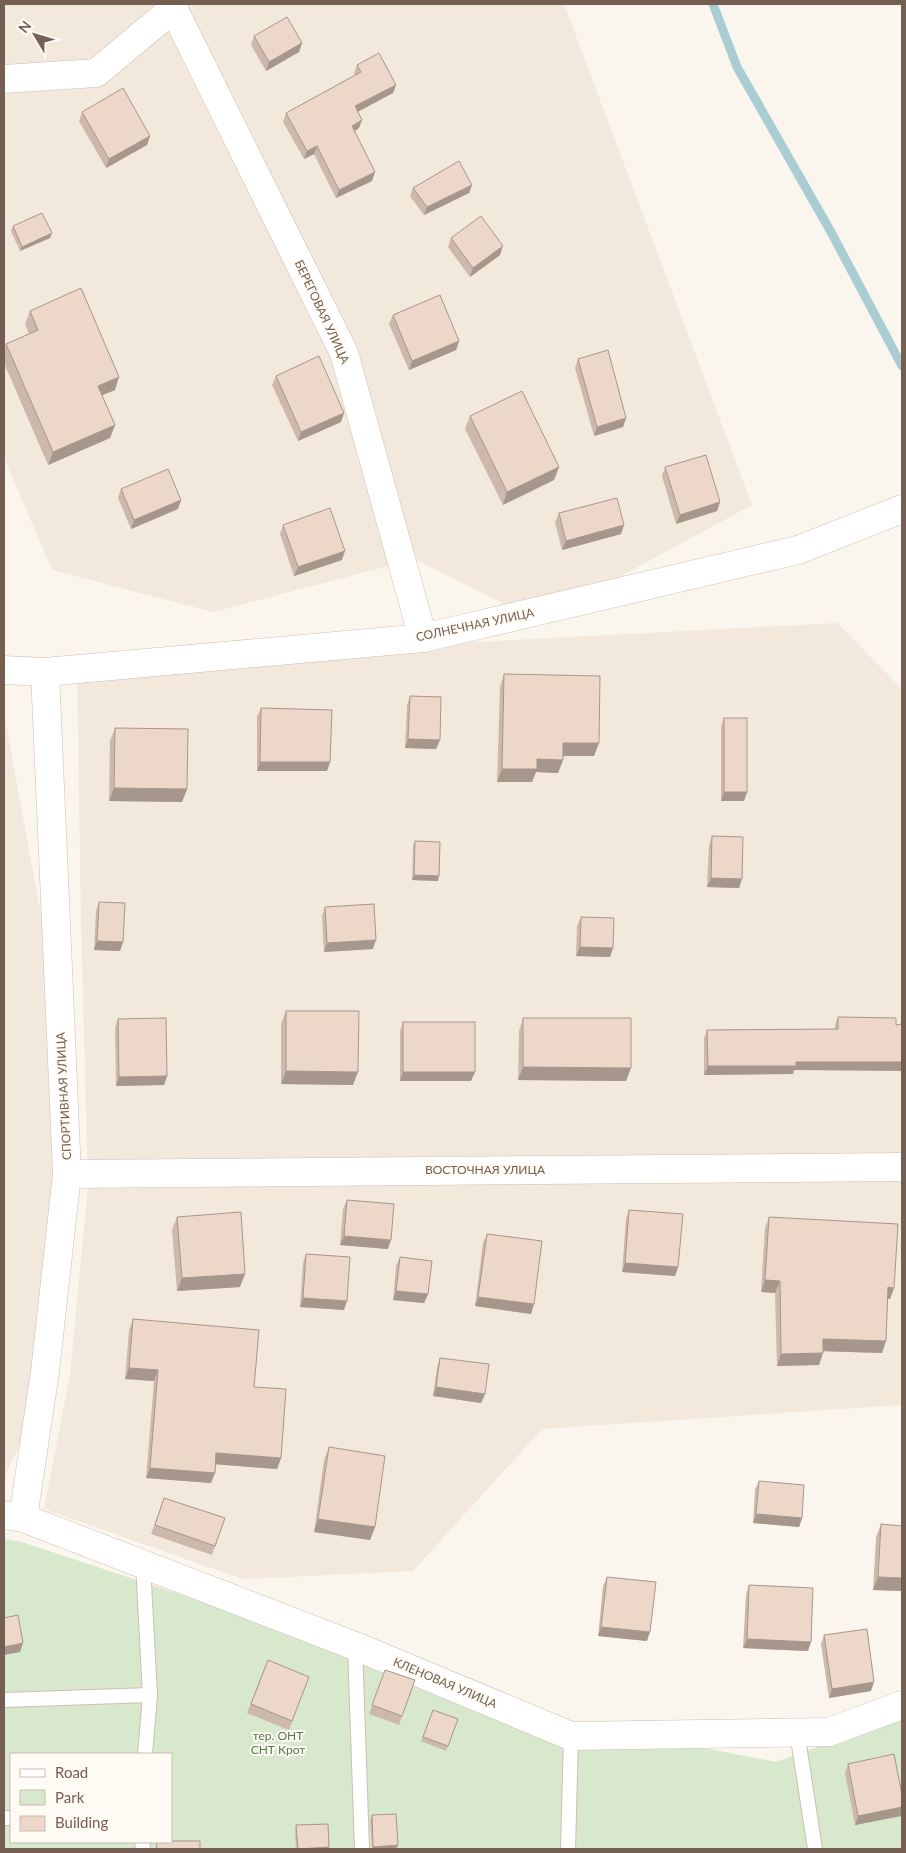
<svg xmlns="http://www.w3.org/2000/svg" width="906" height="1853" viewBox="0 0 906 1853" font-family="Lato,sans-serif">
  <rect width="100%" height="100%" fill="#fbf6ed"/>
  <g fill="#f2e8dc">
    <path d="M4,4H564L752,505L538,621L415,559L213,612L52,570L4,458Z"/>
    <path d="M837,623L902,689V1405L542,1429L413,1571L242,1579L44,1509L70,1375L88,1185L81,925L77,663Z"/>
    <path d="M4,714L70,1073L61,1357L4,1478Z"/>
  </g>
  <path fill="#d7e8cc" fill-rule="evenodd" d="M4,1539L22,1542L224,1609L494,1707L776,1762L902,1716V1849H4ZM11,1754H171V1842H11Z"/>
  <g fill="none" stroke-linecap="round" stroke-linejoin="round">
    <path stroke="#aacdd4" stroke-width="9" d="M713,4L737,67L831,232L902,366"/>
    <g stroke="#cdbfb3" stroke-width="16">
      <g id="lane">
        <path d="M143,1564L150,1695L145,1754"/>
        <path d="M355,1646L362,1849"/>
        <path d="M4,1700L150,1695"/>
        <path d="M797,1732L815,1849"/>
        <path d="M4,1818H11"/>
        <path d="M142,1842L143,1849"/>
        <path d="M568,1849L571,1736"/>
      </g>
    </g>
    <g stroke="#cdbfb3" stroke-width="29">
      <g id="street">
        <path d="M171,4L344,353L423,638"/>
        <path d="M4,79L96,73L174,8"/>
        <path d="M4,670L45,672L423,638L798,550L902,509"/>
        <path d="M67,1174L902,1167"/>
        <path d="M4,1515L23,1518L355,1646L571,1736L829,1732L902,1705"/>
        <path d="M23,1518L45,1372L67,1174L45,672"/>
      </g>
    </g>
    <use href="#lane" stroke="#fff" stroke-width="14"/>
    <use href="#street" stroke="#fff" stroke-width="28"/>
  </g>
  <g fill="#ccb9ac">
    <path d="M254,36L302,43L299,52L266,71L251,45Z"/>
    <path d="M357,65L396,85L393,93L357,111L359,128L355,131L372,181L336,198L314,154L304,159L283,122L286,113L355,75L354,73Z"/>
    <path d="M82,112L150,136L147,145L106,168L79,121Z"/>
    <path d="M472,185L469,193L424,215L410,196L413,188Z"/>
    <path d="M13,226L50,238L20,251L11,231Z"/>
    <path d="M451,238L500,255L470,277L448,247Z"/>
    <path d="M30,311L115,390L102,395L115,425L110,438L48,465L4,363V350L6,344L29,334L25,324Z"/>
    <path d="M393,315L459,341L456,350L409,370L389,324Z"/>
    <path d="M578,359L626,418L623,427L594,436L575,368Z"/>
    <path d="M276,376L341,422L298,441L272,385Z"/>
    <path d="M470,416L559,467L554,480L503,505L465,429Z"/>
    <path d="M665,467L720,502L717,511L676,524L662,476Z"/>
    <path d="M121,489L181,500L178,509L131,529L118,498Z"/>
    <path d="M559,513L621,534L562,550L555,522Z"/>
    <path d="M283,525L342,560L294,576L280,534Z"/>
    <path d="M504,674L594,756H563V760L558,773L536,772L532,782H497L500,687Z"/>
    <path d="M410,696L440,740L436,749L405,748L407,705Z"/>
    <path d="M261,708L330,762L327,771H257V717Z"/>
    <path d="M724,718L747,792L744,801H721V727Z"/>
    <path d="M115,728L187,789L182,802L109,801L110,741Z"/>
    <path d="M712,836L742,879L739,888L707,887L709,845Z"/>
    <path d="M415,841L438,881L412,880L413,846Z"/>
    <path d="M99,902L123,942L120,951L94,950L96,911Z"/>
    <path d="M325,907L373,949L324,952L322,916Z"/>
    <path d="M581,917L613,948L610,957L576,956L577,926Z"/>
    <path d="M286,1011L353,1085L281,1084V1024Z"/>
    <path d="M838,1017L896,1018L794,1070L793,1074L704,1075V1038L707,1030L835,1029V1025Z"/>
    <path d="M523,1018L626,1081L518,1080L519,1031Z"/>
    <path d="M118,1019L167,1076L164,1085L116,1086L115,1028Z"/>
    <path d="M403,1022L471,1081H400V1031Z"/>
    <path d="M347,1200L388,1249L340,1245L343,1209Z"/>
    <path d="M629,1210L678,1267L675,1276L622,1272L626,1219Z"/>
    <path d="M177,1217L240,1287L177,1291L172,1230Z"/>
    <path d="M769,1217L890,1299H888L882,1353L823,1351L819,1365L777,1366L775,1293L761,1292L765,1228Z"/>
    <path d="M487,1234L531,1314L475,1306L483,1243Z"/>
    <path d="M306,1254L344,1310L300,1307L303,1263Z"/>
    <path d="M400,1257L428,1294L424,1303L393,1300L396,1266Z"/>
    <path d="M133,1319L254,1387L281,1458L277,1469L215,1464L211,1483L146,1478L154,1381L125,1379L129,1330Z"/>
    <path d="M440,1358L485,1394L481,1403L433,1396L437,1367Z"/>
    <path d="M329,1447L375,1527L370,1540L314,1532L324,1460Z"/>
    <path d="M759,1481L802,1518L799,1527L753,1523L755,1490Z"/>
    <path d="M164,1498L225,1518L212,1555L151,1534Z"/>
    <path d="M881,1524L902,1526V1591L873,1590L876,1537Z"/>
    <path d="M607,1577L647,1641L598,1636L603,1586Z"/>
    <path d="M749,1585L808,1651L743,1648L746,1594Z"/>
    <path d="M824,1635L871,1691L829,1698L821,1644Z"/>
    <path d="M268,1660L309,1677L289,1730L247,1713Z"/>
    <path d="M385,1670L402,1716L399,1725L369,1714Z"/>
    <path d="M433,1710L458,1719L446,1751L421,1741Z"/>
    <path d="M848,1764L901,1816L855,1825L845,1773Z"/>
    <path d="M372,1815L398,1845L396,1849H372L370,1820Z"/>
    <path d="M296,1825L329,1847L328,1849H296L295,1830Z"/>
  </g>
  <g fill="#a6968c">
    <path d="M302,43L299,52L266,71L269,62Z"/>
    <path d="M396,85L393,93L352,115L355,106Z"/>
    <path d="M362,120L359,128L349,134L352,126Z"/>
    <path d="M150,136L147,145L106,168L109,159Z"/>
    <path d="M317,146L314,154L304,159L307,151Z"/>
    <path d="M375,172L372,181L336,198L339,190Z"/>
    <path d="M472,185L469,193L424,215L427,207Z"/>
    <path d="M52,233L50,238L20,251L22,247Z"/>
    <path d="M503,246L500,255L470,277L473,268Z"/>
    <path d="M459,341L456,350L409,370L412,361Z"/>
    <path d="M119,377L115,390L93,399L98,386Z"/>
    <path d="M344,413L341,422L298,441L301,432Z"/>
    <path d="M626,418L623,427L594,436L597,427Z"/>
    <path d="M115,425L110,438L48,465L53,452Z"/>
    <path d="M559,467L554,480L503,505L507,492Z"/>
    <path d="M181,500L178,509L131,529L134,520Z"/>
    <path d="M720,502L717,511L676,524L680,515Z"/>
    <path d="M624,525L621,534L562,550L566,541Z"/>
    <path d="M345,551L342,560L294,576L298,567Z"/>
    <path d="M408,739L440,740L436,749L405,748Z"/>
    <path d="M563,743H599L594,756H559Z"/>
    <path d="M537,759L563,760L558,773L536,772L532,782H497L502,769Z"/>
    <path d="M260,762H330L327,771H257Z"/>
    <path d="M114,788L187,789L182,802L109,801Z"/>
    <path d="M724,792H747L744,801H721Z"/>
    <path d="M414,875L439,876L438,881L412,880Z"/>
    <path d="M711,878L742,879L739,888L707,887Z"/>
    <path d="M376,940L373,949L324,952L327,943Z"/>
    <path d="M97,941L123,942L120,951L94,950Z"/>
    <path d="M580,947L613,948L610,957L576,956Z"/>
    <path d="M796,1062H902V1071L794,1070L793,1074L704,1075L708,1066Z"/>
    <path d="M523,1067L631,1068L626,1081L518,1080Z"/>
    <path d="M286,1071L358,1072L353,1085L281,1084Z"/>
    <path d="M403,1072H475L471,1081H400Z"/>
    <path d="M167,1076L164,1085L116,1086L119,1077Z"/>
    <path d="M344,1236L391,1240L388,1249L340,1245Z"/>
    <path d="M625,1263L678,1267L675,1276L622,1272Z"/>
    <path d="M245,1274L240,1287L177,1291L182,1278Z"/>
    <path d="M765,1280L780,1281L775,1293L761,1292Z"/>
    <path d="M888,1287L894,1288L890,1299H884Z"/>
    <path d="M396,1291L428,1294L424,1303L393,1300Z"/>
    <path d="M478,1297L534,1304L531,1314L475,1306Z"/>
    <path d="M303,1298L347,1301L344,1310L300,1307Z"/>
    <path d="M823,1339L886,1341L882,1353L818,1351Z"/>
    <path d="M823,1353L819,1365L777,1366L781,1354Z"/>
    <path d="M129,1368L158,1370L154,1381L125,1379Z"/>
    <path d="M436,1387L485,1394L481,1403L433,1396Z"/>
    <path d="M216,1453L281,1458L277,1469L212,1464Z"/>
    <path d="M150,1468L215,1473L211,1483L146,1478Z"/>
    <path d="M756,1514L802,1518L799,1527L753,1523Z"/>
    <path d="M318,1519L375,1527L370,1540L314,1532Z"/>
    <path d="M878,1577L902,1578V1591L873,1590Z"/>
    <path d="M601,1627L650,1632L647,1641L598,1636Z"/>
    <path d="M747,1639L811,1642L808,1651L743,1648Z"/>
    <path d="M23,1643L20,1652L4,1655V1647Z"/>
    <path d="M874,1682L871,1691L829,1698L832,1689Z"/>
    <path d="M902,1807L901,1816L855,1825L858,1816Z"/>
    <path d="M398,1845L396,1849H373V1847Z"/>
    <path d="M329,1847L328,1849H297H298Z"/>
  </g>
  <g fill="#edd7c8" stroke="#a6968c">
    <path d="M287,17L302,43L269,62L254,36Z"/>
    <path d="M379,53L396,85L355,106L362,120L352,126L375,172L339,190L317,146L307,151L286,113L361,72L357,65Z"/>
    <path d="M123,88L150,136L109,159L82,112Z"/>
    <path d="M459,161L472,185L427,207L413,188Z"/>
    <path d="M42,213L52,233L22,247L13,226Z"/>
    <path d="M481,216L503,246L473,268L451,238Z"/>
    <path d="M81,288L119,377L98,386L115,425L53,452L6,344L38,330L30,311Z"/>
    <path d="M440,295L459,341L412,361L393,315Z"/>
    <path d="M608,350L626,418L597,427L578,359Z"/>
    <path d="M319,356L344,413L301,432L276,376Z"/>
    <path d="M522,391L559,467L507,492L470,416Z"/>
    <path d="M706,455L720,502L680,515L665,467Z"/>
    <path d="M168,469L181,500L134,520L121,489Z"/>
    <path d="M617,498L624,525L566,541L559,513Z"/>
    <path d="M330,508L345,551L298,567L283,525Z"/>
    <path d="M504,674L600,676L599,743H563V760L537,759V769H502Z"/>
    <path d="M410,696L441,697L440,740L408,739Z"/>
    <path d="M261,708L332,710L330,762H260Z"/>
    <rect x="724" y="718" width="23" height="74"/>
    <path d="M115,728L188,729L187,789L114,788Z"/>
    <path d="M712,836L743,837L742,879L711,878Z"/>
    <path d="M415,841L440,842L439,876L414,875Z"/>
    <path d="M99,902L125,903L123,942L97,941Z"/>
    <path d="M374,904L376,940L327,943L325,907Z"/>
    <path d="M581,917L614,918L613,948L580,947Z"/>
    <path d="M286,1011H359L358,1072L286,1071Z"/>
    <path d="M838,1017L896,1018V1025L902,1024V1062H796V1066H708L707,1030L838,1029Z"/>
    <path d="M166,1018L167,1076L119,1077L118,1019Z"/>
    <path d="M523,1018H631V1068L523,1067Z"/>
    <rect x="403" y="1022" width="72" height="50"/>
    <path d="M347,1200L394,1204L391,1240L344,1236Z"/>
    <path d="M629,1210L683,1214L678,1267L625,1263Z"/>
    <path d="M241,1212L245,1274L182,1278L177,1217Z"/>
    <path d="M769,1217L898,1224L894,1288L888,1287L886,1341L823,1339V1353L781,1354L780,1281L765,1280Z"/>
    <path d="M487,1234L542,1241L534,1304L478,1297Z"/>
    <path d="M306,1254L350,1257L347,1301L303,1298Z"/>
    <path d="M400,1257L432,1261L428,1294L396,1291Z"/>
    <path d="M133,1319L259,1330L254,1387L286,1389L281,1458L216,1453L215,1473L150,1468L158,1370L129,1368Z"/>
    <path d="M440,1358L489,1364L485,1394L436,1387Z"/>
    <path d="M329,1447L385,1456L375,1527L318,1519Z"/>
    <path d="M759,1481L804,1485L802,1518L756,1514Z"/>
    <path d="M164,1498L225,1518L215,1546L155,1525Z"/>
    <path d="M881,1524L902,1526V1578L878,1577Z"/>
    <path d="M607,1577L656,1582L650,1632L601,1627Z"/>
    <path d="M749,1585L813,1588L811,1642L747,1639Z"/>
    <path d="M18,1615L23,1643L4,1647V1618Z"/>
    <path d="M867,1629L874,1682L832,1689L824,1635Z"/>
    <path d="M268,1660L309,1677L292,1721L251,1704Z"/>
    <path d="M385,1670L415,1680L402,1716L372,1705Z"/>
    <path d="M433,1710L458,1719L448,1746L423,1737Z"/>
    <path d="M894,1754L902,1795V1807L858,1816L848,1764Z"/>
    <path d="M396,1814L398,1845L373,1847L372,1815Z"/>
    <path d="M328,1824L329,1847L298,1849L296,1825Z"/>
    <path d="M171,1841H200V1849H157L156,1842Z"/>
  </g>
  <g text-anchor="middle" stroke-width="4" stroke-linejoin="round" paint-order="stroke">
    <g font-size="12" fill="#745f52" stroke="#fefaf4">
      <text transform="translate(322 312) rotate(65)" y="4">БЕРЕГОВАЯ УЛИЦА</text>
      <text transform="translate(475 625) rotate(-12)" y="4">СОЛНЕЧНАЯ УЛИЦА</text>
      <text transform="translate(64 1096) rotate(-93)" y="4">СПОРТИВНАЯ УЛИЦА</text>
      <text x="485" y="1174">ВОСТОЧНАЯ УЛИЦА</text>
      <text transform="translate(445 1683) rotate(23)" y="4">КЛЕНОВАЯ УЛИЦА</text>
    </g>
    <g font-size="12" fill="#57784b" stroke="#fefaf4">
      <text x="278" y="1740">тер. ОНТ<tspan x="278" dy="14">СНТ Крот</tspan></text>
    </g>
  </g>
  <rect width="906" height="1853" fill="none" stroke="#745f52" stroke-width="10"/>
  <rect x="10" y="1753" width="162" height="90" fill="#fefaf4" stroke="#c7bcb3"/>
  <rect x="20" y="1769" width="25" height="8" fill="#ffffff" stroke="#c7bcb3"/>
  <text x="55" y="1778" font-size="15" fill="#745f52">Road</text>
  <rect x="20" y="1790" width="25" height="15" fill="#d7e8cc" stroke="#c7bcb3"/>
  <text x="55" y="1803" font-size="15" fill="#745f52">Park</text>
  <rect x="20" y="1816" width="25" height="15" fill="#edd7c8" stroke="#c7bcb3"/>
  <text x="55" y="1828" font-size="15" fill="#745f52">Building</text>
  <g transform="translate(35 35) rotate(308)" stroke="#fefaf4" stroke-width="4" paint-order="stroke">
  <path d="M0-4L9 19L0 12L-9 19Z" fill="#745f52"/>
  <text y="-8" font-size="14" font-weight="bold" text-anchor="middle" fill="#745f52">N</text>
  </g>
</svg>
